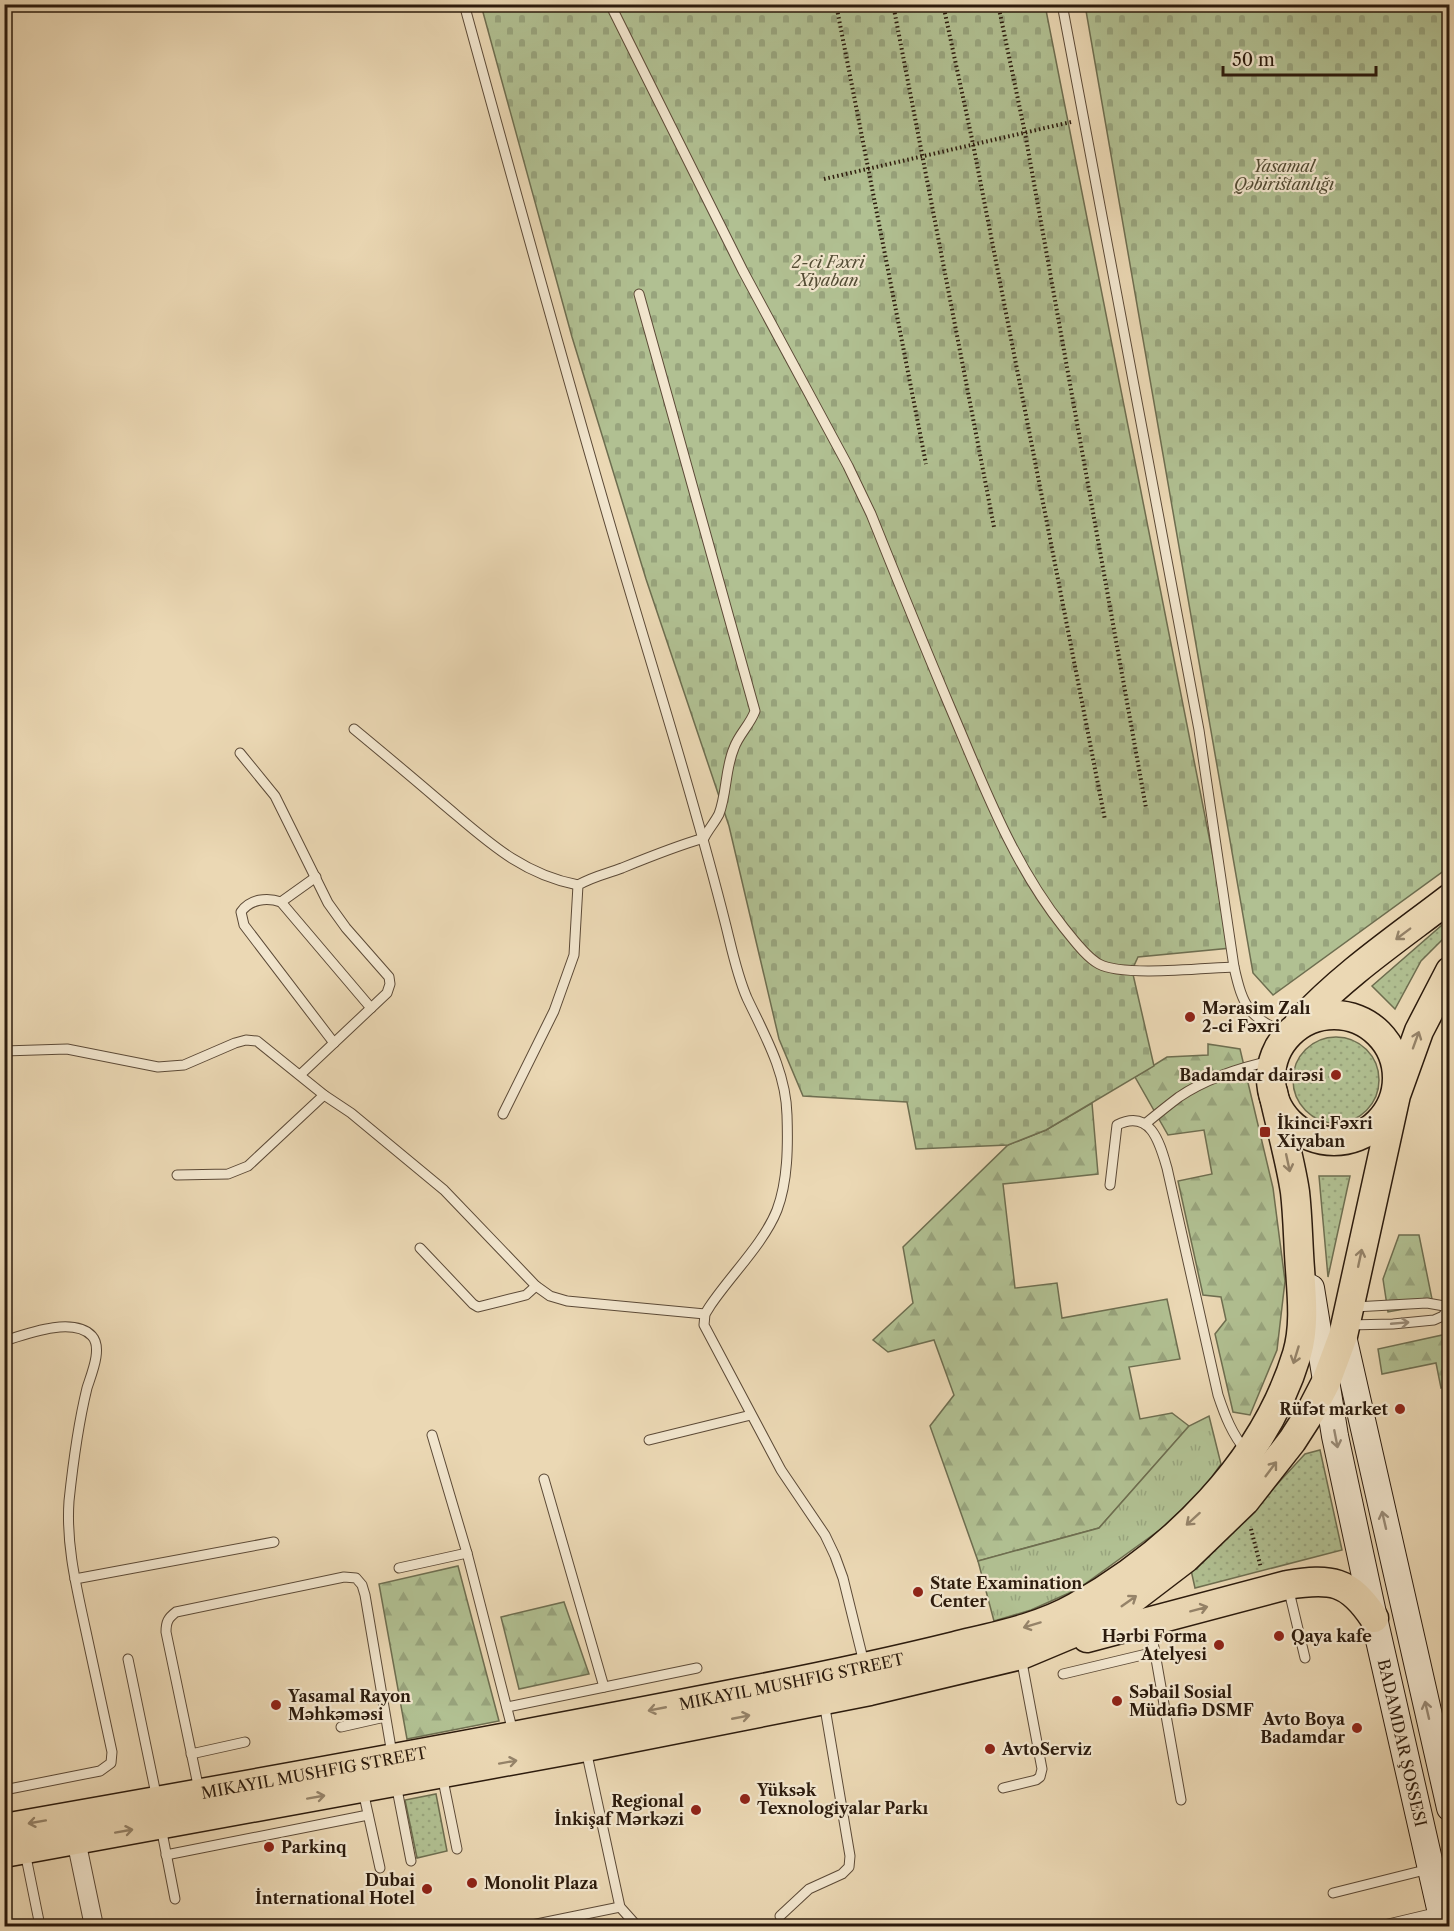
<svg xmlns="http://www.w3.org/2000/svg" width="1454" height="1931" viewBox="0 0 1454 1931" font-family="'Libre Caslon Text',serif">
  <defs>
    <pattern id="grass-dots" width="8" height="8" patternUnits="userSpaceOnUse" patternTransform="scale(1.5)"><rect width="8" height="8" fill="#b1c092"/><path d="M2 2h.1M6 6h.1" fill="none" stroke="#98a47d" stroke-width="1.8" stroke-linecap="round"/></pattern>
    <pattern id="forest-firs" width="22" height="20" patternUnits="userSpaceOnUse" patternTransform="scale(1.5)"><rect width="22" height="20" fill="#b1c092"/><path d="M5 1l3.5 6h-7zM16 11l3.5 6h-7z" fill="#98a47d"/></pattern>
    <pattern id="cemetery-stones" width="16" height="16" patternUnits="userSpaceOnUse" patternTransform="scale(1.5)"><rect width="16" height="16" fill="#b1c092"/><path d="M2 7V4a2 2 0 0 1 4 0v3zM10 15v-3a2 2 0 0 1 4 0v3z" fill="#98a47d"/></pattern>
    <pattern id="park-tufts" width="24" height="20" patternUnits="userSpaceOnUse" patternTransform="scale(1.5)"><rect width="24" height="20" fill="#b1c092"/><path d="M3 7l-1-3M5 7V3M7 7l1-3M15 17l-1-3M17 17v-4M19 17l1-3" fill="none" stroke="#98a47d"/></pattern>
  </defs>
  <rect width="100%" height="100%" fill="#ebd8b4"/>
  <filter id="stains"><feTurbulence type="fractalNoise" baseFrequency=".00333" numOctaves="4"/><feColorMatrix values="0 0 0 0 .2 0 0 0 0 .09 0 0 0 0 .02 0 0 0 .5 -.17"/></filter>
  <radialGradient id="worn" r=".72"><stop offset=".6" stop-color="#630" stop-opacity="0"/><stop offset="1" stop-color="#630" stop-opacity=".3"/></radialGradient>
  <g fill="url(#grass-dots)" stroke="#6e6e50" stroke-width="1.5">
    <path d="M1449,919V933L1421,961L1395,1009L1372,986Z"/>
    <circle cx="1336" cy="1080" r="43"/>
    <path d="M1319,1176H1350L1328,1277Z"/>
    <path d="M1320,1450L1342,1550L1195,1588L1191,1570L1247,1517L1305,1454Z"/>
    <path d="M436,1794L447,1851L417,1858L405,1800Z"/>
  </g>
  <g fill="url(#forest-firs)" stroke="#6e6e50" stroke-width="1.5">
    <path d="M1208,1044L1240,1049L1273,1188L1285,1281L1277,1350L1250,1415L1233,1412L1215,1334L1226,1320L1221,1297L1203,1295L1178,1181L1212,1174L1204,1130L1168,1135L1135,1077L1167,1057L1208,1055Z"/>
    <path d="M1092,1103L1098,1174L1003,1184L1015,1288L1057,1283L1062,1318L1167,1299L1180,1359L1129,1367L1140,1419L1172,1413L1189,1426L1099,1528L978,1561L930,1426L954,1395L934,1340L888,1352L873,1340L913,1303L903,1247L1008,1145L1046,1130Z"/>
    <path d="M1399,1235H1419L1433,1304L1388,1312L1383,1279Z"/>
    <path d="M1447,1334L1450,1346L1449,1385L1441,1388L1436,1363L1382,1374L1378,1349Z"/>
    <path d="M458,1566L499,1721L407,1739L379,1584Z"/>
    <path d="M564,1602L589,1674L519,1689L501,1617Z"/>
  </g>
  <g fill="url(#cemetery-stones)" stroke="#6e6e50" stroke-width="1.5">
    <path d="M481,5H1045L1231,948L1138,957L1132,970L1154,1066L1046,1130L1008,1145L916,1149L907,1102L803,1096L779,1039L729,826L646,579L572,337Z"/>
    <path d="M1085,5H1449V867L1273,995L1253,973Z"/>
  </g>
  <path fill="url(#park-tufts)" stroke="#6e6e50" stroke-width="1.5" d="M1209,1416L1221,1464L1205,1487L1161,1529L1078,1589L1031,1610L994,1621L978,1561L1099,1528L1189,1426Z"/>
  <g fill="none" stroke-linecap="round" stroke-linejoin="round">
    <g stroke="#5c4a37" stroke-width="11">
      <g id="lane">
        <path d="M464,4C514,186 564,368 617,548C654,674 694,799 726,926C732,950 737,975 747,998C765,1036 786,1072 787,1115C788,1145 788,1181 777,1210C764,1243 730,1276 710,1306L705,1314L704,1325L781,1470L825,1535L835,1556L843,1578L864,1663"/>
        <path d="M610,4L743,271L848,466L871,514C897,579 923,643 950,707C983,784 1012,863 1064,928C1074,940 1086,957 1099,964C1123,977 1204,968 1234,967"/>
        <path d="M1062,4L1199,730L1234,967C1243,1007 1249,1019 1289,1034"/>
        <path d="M354,729C383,753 413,778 442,803C485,839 520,874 578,885"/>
        <path d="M240,753L275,796L328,903L346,928L389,977L390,984L387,993L300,1075"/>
        <path d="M281,902L316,877"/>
        <path d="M334,1043L244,925L241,912C250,899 267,897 281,902L371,1008"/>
        <path d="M4,1051L67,1049L158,1067L184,1065L235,1043L246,1040L257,1041L324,1095L351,1113L444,1190L536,1286L550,1296L567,1301L705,1314"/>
        <path d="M503,1114L554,1011L574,955L578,885C594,876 606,874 622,868C649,857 676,846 704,838C708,830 715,822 719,814C727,793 725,769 734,748C739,734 750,725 755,711L639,294"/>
        <path d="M1145,1124C1156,1115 1167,1106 1179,1097C1207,1078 1242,1067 1275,1060"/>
        <path d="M177,1175L228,1174L248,1166L324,1095"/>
        <path d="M1110,1185L1117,1125C1151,1108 1160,1144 1167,1168L1218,1395C1225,1416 1232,1434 1246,1451"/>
        <path d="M420,1248L473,1304L478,1307L526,1295L536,1286"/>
        <path d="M1354,1307L1427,1303L1450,1307"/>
        <path d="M1348,1325L1393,1324L1434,1320L1443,1316L1450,1307"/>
        <path d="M4,1341C26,1334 73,1316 92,1336C103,1348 91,1375 87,1388C78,1425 73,1463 69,1501C66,1544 76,1585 85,1627C94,1669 103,1710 112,1752L111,1763L100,1771L4,1790"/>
        <path d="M432,1435L467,1553L513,1732"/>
        <path d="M649,1440L751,1415"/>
        <path d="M544,1479L604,1687"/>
        <path d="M399,1568L467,1553"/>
        <path d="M75,1579L274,1542"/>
        <path d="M1288,1587L1305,1658"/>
        <path d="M1150,1625L1181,1800"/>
        <path d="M128,1659L157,1799"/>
        <path d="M1063,1674L1155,1652"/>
        <path d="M507,1707L697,1668"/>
        <path d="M341,1727L385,1717"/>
        <path d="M586,1750L620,1907L637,1926"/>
        <path d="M191,1754L245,1742"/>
        <path d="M442,1775L457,1849"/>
        <path d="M396,1784L411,1861"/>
        <path d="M1003,1788L1036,1780L1040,1777L1042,1769L1021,1657"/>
        <path d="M199,1790L166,1632C166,1622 168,1618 176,1612L344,1577L356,1578L362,1585L365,1595L392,1754"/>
        <path d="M363,1791L380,1868"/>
        <path d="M161,1827L175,1899"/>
        <path d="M25,1852L40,1926"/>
        <path d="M166,1855L368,1815"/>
        <path d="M1333,1893L1429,1869"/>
        <path d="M780,1916L809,1889L842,1874L849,1867L850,1856L824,1702"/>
        <path d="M527,1926L620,1907"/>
        <path d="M1380,1926L1439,1912"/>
      </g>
    </g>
    <g stroke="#5c4a37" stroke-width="20">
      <path id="street" d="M76,1840L94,1926"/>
    </g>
    <g stroke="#2c1b0d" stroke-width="28">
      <g id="secondary">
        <path id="s1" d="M1311,1288L1335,1436L1374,1618L1444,1926"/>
        <path d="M1343,1336L1450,1808"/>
      </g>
    </g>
    <g stroke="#2c1b0d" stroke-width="31">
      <g id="primary">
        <circle cx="1334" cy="1078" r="63"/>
        <path d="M1299,1023C1343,975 1398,938 1450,898"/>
        <path d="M1087,1638L1287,1585C1331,1578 1349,1580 1374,1618"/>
        <path id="s2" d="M4,1828C249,1785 493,1741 737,1693C810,1679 882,1664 955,1646C996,1636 1039,1628 1076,1607C1173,1552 1264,1463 1297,1354C1305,1327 1302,1298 1300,1269C1298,1244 1298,1218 1295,1192C1290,1159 1280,1125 1273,1092"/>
        <path d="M4,1853L586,1747L870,1691L1021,1655L1083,1629L1104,1618L1131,1600L1186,1558L1245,1501L1292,1441L1310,1413L1326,1382L1343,1336L1396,1095L1419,1031L1450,971"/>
      </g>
    </g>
    <g stroke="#2c1b0d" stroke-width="4" stroke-dasharray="1.5 3" stroke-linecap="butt">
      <path d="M836,4L926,464"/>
      <path d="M893,4L994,527"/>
      <path d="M943,4L973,144L1105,820"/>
      <path d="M998,4L1025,133L1146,808"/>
      <path d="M743,10L760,4"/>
      <path d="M824,179L1071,122"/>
      <path d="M1251,1529L1261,1568"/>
    </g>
    <use href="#lane" stroke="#f2e6ce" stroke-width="9"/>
    <use href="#street" stroke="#f2e6ce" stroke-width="18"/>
    <use href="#secondary" stroke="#f2e6ce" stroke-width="26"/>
    <use href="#primary" stroke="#ebd8b4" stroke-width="28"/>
  </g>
  <defs><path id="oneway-shaft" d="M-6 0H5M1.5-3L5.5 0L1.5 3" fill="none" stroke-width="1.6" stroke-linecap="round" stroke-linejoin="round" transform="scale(1.5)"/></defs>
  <g stroke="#958369">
    <use href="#oneway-shaft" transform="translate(1403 934) rotate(143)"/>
    <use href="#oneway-shaft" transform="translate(1416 1040) rotate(-70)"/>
    <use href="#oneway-shaft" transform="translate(1288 1163) rotate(78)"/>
    <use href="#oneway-shaft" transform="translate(1360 1258) rotate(-78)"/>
    <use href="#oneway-shaft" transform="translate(1296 1355) rotate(107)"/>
    <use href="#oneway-shaft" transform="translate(1271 1469) rotate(-53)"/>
    <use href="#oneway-shaft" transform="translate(1193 1519) rotate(138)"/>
    <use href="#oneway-shaft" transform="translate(1129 1601) rotate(-35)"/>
    <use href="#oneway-shaft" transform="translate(1199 1609) rotate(-15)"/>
    <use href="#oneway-shaft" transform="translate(1032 1625) rotate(163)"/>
    <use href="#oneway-shaft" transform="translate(657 1709) rotate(169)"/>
    <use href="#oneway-shaft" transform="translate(741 1717) rotate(-11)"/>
    <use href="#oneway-shaft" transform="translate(508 1762) rotate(-10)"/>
    <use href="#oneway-shaft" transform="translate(316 1797) rotate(-10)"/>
    <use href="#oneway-shaft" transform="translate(37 1822) rotate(170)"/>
    <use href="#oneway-shaft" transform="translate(124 1831) rotate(-10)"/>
  </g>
  <g stroke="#998b77">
    <use href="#oneway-shaft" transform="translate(1400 1323) rotate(-5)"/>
    <use href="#oneway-shaft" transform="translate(1336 1439) rotate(79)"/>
    <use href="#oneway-shaft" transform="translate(1384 1520) rotate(-103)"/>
    <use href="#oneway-shaft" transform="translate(1427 1710) rotate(-103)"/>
  </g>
  <g fill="#8f2418" stroke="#f2e6ce" stroke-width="2">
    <circle cx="1190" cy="1017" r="6"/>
    <circle cx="1336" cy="1075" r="6"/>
    <rect x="1259" y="1126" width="12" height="12" rx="3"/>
    <circle cx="1400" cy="1409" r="6"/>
    <circle cx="918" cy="1592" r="6"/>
    <circle cx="1279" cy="1636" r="6"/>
    <circle cx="1219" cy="1645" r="6"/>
    <circle cx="1117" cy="1701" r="6"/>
    <circle cx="276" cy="1705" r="6"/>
    <circle cx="1357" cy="1728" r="6"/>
    <circle cx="990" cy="1749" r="6"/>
    <circle cx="745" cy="1799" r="6"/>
    <circle cx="696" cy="1810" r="6"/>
    <circle cx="269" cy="1847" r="6"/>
    <circle cx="472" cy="1883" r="6"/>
    <circle cx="427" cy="1889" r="6"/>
  </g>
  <g text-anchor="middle" stroke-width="4.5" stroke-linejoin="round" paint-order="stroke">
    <g font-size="16" font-style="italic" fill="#544d35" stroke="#f2e6ce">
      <text x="1284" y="172">Yasamal<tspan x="1284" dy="18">Qəbiristanlığı</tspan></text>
      <text x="828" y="268">2-ci Fəxri<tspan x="828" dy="18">Xiyaban</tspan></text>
    </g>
    <g font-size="16" font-weight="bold" fill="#2c1b0d" stroke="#f2e6ce" text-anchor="start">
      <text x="1202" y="1014">Mərasim Zalı<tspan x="1202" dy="18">2-ci Fəxri</tspan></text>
      <text x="1324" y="1081" text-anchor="end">Badamdar dairəsi</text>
      <text x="1277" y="1129">İkinci Fəxri<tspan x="1277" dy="18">Xiyaban</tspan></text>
      <text x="1388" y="1415" text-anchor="end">Rüfət market</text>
      <text x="930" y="1589">State Examination<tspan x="930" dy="18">Center</tspan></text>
      <text x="1207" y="1642" text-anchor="end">Hərbi Forma<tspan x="1207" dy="18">Atelyesi</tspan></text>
      <text x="1291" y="1642">Qaya kafe</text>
      <text x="1129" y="1698">Səbail Sosial<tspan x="1129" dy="18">Müdafiə DSMF</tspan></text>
      <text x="288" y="1702">Yasamal Rayon<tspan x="288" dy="18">Məhkəməsi</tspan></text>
      <text x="1345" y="1725" text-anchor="end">Avto Boya<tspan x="1345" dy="18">Badamdar</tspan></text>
      <text x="1002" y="1755">AvtoServiz</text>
      <text x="757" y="1796">Yüksək<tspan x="757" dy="18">Texnologiyalar Parkı</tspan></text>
      <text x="684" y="1807" text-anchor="end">Regional<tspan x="684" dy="18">İnkişaf Mərkəzi</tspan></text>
      <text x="281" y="1853">Parkinq</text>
      <text x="415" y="1886" text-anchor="end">Dubai<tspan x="415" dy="18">İnternational Hotel</tspan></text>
      <text x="484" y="1889">Monolit Plaza</text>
    </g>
    <g font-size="16" fill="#2c1b0d" stroke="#f2e6ce">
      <text dy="6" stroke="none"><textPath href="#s2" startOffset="801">MIKAYIL MUSHFIG STREET</textPath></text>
      <text dy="6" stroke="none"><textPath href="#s1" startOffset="464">BADAMDAR ŞOSSESI</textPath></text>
      <text dy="6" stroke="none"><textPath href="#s2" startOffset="315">MIKAYIL MUSHFIG STREET</textPath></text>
    </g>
  </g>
  <rect width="1454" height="1931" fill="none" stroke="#ebd8b4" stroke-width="24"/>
  <rect x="6" y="6" width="1442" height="1919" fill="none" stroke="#2c1b0d" stroke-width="3"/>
  <rect x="12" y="12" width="1430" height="1907" fill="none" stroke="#2c1b0d" stroke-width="1.5"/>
  <path d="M1223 66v9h153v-9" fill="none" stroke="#2c1b0d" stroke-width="3"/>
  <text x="1232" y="66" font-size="18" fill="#2c1b0d" stroke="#f2e6ce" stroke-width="4.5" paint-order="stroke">50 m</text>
  <rect width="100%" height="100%" filter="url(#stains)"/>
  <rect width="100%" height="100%" fill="url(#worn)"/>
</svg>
